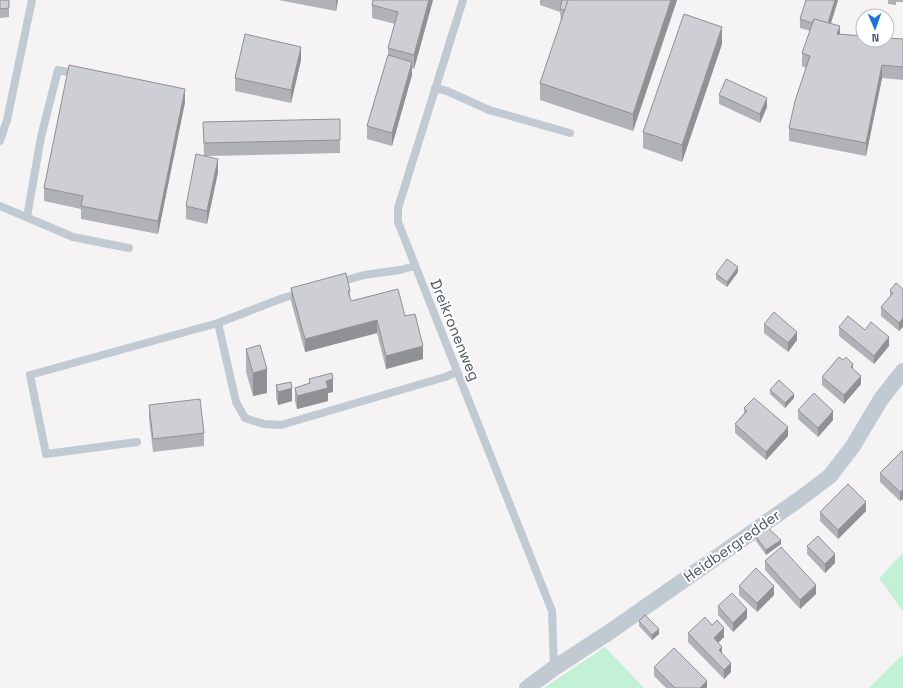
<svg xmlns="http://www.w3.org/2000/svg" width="903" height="688" viewBox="0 0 903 688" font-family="'Space Grotesk',sans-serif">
  <rect width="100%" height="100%" fill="#f5f3f3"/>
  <g fill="#c3f1d5">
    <path d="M903,553V612L879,578Z"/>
    <path d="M605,647L644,688H544Z"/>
    <path d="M903,654V688H869Z"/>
  </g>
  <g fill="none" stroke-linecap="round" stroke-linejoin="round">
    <g stroke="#c1cad2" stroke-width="8">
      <path d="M463,0L398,208V222L552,611L554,668"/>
      <path d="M435,88L447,91L489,110L570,133"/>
      <path d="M0,141L7,120L32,0"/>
      <path d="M0,206L73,237L129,248"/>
      <path d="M27,217L41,137L58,70L78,74"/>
      <path d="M337,283L364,275L400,270L415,266"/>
      <path d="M218,323L283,298L301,293"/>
      <path d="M137,442L46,454L30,375L218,323L236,402L245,418L264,424L281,425L445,377L457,372"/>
    </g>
    <path stroke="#c1cad2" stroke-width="16" d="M527,688L554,668L611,631L801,498L830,476L853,446L881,399L903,371"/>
  </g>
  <g fill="#b0b2b7">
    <path d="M0,0H9V17L0,18Z"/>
    <path d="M278,0H338L336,11Z"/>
    <path d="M433,0L414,69L412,68V75L392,146L367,139V126L388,55V48L395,24L372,18V5Z"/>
    <path d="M540,0H677L633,131L540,100V83L561,22L560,12L540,5Z"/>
    <path d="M806,0H838L831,23L840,34L903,39V80L882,78L866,156L789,141V128L806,68L802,66V53L810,31L800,28V19Z"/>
    <path d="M888,0H903V2H896V5L888,4Z"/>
    <path d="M722,44L682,162L643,148V132Z"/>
    <path d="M301,60L291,103L235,91V78Z"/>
    <path d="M719,95L767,107L760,123L719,104Z"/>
    <path d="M185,102L158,234L81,219V209L44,201V188Z"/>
    <path d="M340,119V153L207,156L218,172L207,224L186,219V206L204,156L203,122Z"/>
    <path d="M738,272L727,287L716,279V274Z"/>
    <path d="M291,288L350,291V298L351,301L405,316L423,359L386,369L377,333L305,352L291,301Z"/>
    <path d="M903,289L899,331L881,316V307L890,296V290Z"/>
    <path d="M764,324L797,340L788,352L764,333Z"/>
    <path d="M839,327L865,330L889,346L874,364L839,336Z"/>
    <path d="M246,349L267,393L253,396L246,372Z"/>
    <path d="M853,369L861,384L844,404L822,385V377Z"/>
    <path d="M309,379L333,392L328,393V401L297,409L295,401V388L309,384Z"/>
    <path d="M276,385L292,401L278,405L276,398Z"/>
    <path d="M770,390L794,398L785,408L770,394Z"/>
    <path d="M149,405L204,433V446L153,452L149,418Z"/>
    <path d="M744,408L788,436L766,460L735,433V424L744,413Z"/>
    <path d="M798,410L833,420L818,437L798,419Z"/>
    <path d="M903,451V499L900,501L880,482V473Z"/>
    <path d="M866,511L838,539L820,521V512Z"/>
    <path d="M756,537L781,544L766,555L756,541Z"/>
    <path d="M807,546L835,563L825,573L807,554Z"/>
    <path d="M765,561L816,594L800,609L765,570Z"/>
    <path d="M739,586L774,595L757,612L739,595Z"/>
    <path d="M718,606L747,618L733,632L718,615Z"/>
    <path d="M639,621L659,634L652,640L639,626Z"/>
    <path d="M712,625L724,637L718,643L722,654L731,672L724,679L688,642V633Z"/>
    <path d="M654,667L707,688H666L654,676Z"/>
  </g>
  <g fill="#909195">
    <path d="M336,0H338L336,11Z"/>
    <path d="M429,0H433L414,69V55Z"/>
    <path d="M671,0H677L633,131V114Z"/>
    <path d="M835,0H838L827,36V27Z"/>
    <path d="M840,26V39L837,34Z"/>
    <path d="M722,27V44L682,162V145Z"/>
    <path d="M301,47V60L291,103V90Z"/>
    <path d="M412,62V75L392,146V133Z"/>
    <path d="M882,65V78L866,156V143Z"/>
    <path d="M185,89V102L158,234V221Z"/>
    <path d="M767,98V107L760,123V114Z"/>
    <path d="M218,159V172L207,224V211Z"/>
    <path d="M738,267V272L727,287V282Z"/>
    <path d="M903,318V327L899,331V323Z"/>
    <path d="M377,320V333L305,352V339Z"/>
    <path d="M797,332V340L788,352V343Z"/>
    <path d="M889,337V346L874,364V356Z"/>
    <path d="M423,346V359L386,369V356Z"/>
    <path d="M853,364V373L851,367Z"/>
    <path d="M267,369V393L253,396V373Z"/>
    <path d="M861,376V384L844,404V395Z"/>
    <path d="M333,379V392L328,393V401L297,409V396L326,381Z"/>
    <path d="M292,388V401L278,405V392Z"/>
    <path d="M794,394V398L785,408V403Z"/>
    <path d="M833,411V420L818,437V428Z"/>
    <path d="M788,427V436L766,460V452Z"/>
    <path d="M903,490V499L900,501V492Z"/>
    <path d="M866,502V511L838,539V530Z"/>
    <path d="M781,540V544L766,555V550Z"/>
    <path d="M835,554V563L825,573V564Z"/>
    <path d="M816,585V594L800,609V600Z"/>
    <path d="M774,586V595L757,612V603Z"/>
    <path d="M747,609V618L733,632V623Z"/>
    <path d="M724,628V637L714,647V638Z"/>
    <path d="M659,629V634L652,640V635Z"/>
    <path d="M722,647V656L719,650Z"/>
    <path d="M731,663V672L724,679V670Z"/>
    <path d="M707,681V688H700Z"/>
  </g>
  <g fill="#cdcfd5" stroke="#909195">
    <path d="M0,0H9V8L0,9Z"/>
    <path d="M373,0H429L414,55L388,48L398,12L372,5Z"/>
    <path d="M562,0H568L565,10L560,9Z"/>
    <path d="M568,0H671L633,114L540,83Z"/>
    <path d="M806,0H835L828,23L814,19L812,23L800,19Z"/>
    <path d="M684,14L722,27L682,145L643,132Z"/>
    <path d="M814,19L840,26L837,34L863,36V40H887V38L903,39V67L882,65L866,143L789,128L795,101L810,56L802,53Z"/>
    <path d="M245,34L301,47L291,90L235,78Z"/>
    <path d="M388,55L412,62L392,133L367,126Z"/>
    <path d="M69,65L185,89L158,221L81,206L83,196L44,188Z"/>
    <path d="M726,79L767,98L760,114L719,95Z"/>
    <path d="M340,119V140L204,143L203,122Z"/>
    <path d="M196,154L218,159L207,211L186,206Z"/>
    <path d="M727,259L738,267L727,282L716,274Z"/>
    <path d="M346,273L350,291H348L351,301L398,289L405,316L415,314L423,346L386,356L377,320L305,339L291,288Z"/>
    <path d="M896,283L903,289V318L899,323L881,307L893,293L890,290Z"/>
    <path d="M774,312L797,332L788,343L764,324Z"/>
    <path d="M848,316L865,330L871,322L889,337L874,356L839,327Z"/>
    <path d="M260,345L267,369L253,373L246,349Z"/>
    <path d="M839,357L843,360L846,357L853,364L851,367L861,376L844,395L822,377Z"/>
    <path d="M332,373L333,379L326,381L328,388L297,396L295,388L310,383L309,379Z"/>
    <path d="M779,380L794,394L785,403L770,390Z"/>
    <path d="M291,382L292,388L278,392L276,385Z"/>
    <path d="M814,393L833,411L818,428L798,410Z"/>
    <path d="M754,398L788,427L766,452L735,424L747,411L744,408Z"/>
    <path d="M200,399L204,433L153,439L149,405Z"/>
    <path d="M902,451H903V490L900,492L880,473Z"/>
    <path d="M848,484L866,502L838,530L820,512Z"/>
    <path d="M768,528L781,540L766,550L756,537Z"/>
    <path d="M818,536L835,554L825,564L807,546Z"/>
    <path d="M781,547L816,585L800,600L765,561Z"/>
    <path d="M756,568L774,586L757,603L739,586Z"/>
    <path d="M732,593L747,609L733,623L718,606Z"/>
    <path d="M645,615L659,629L652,635L639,621Z"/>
    <path d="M705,617L712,625L717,620L724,628L714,638L722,647L719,650L731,663L724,670L688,633Z"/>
    <path d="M674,648L707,681L700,688H675L654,667Z"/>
  </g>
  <g text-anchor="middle" stroke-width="4" stroke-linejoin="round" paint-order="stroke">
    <g font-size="15" fill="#4a5661" stroke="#fff">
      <text transform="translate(455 330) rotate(68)" y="5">Dreikronenweg</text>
      <text transform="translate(732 546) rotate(-35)" y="5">Heidbergredder</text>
    </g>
  </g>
  <g transform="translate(875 28) rotate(178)"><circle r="19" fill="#ffffff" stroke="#b7bbc0"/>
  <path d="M0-3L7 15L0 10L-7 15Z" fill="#1a73e8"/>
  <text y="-6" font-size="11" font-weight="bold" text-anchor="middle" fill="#4a5661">N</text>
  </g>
</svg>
